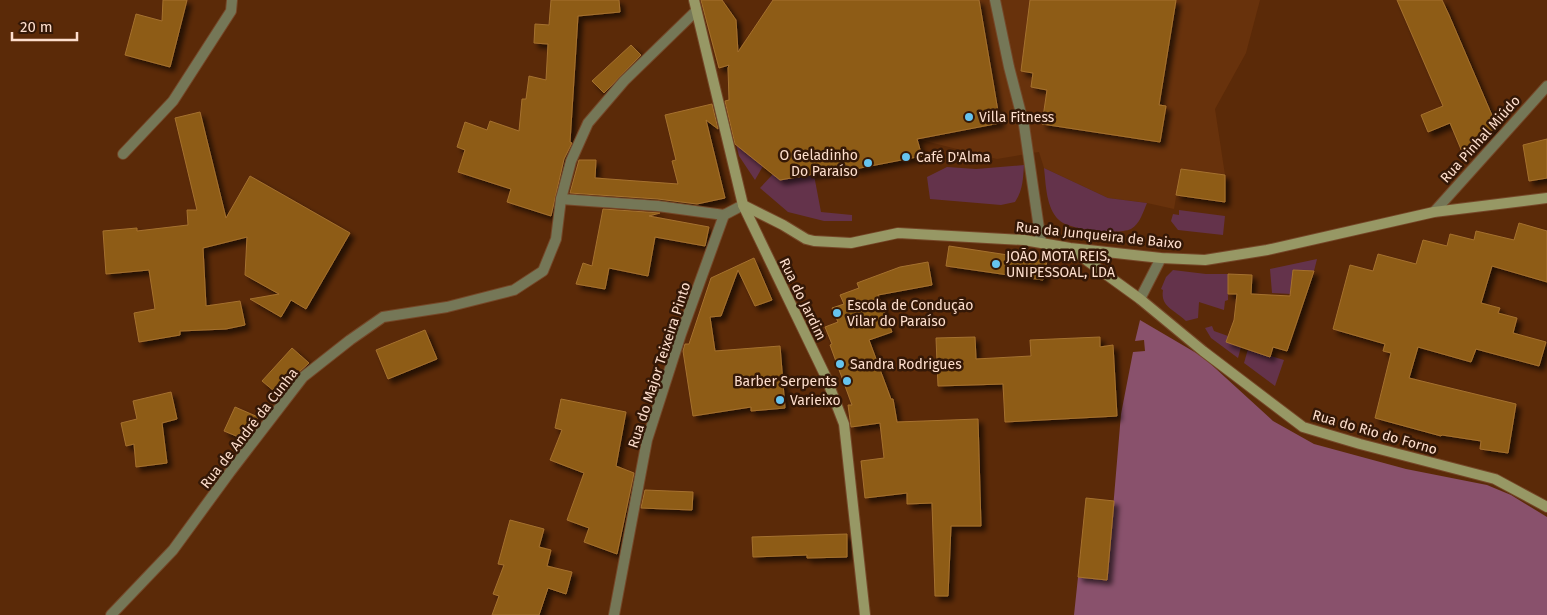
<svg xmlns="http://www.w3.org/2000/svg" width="1547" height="615" viewBox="0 0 1547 615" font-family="'Fira Sans',sans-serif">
  <defs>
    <filter id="shadow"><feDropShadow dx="4.5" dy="4.5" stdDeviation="2.5" flood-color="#0009"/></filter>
  </defs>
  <rect width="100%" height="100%" fill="#5b2a08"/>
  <path fill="#68320c" d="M891,0H1260L1246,53L1215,109L1225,175L1181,169L1174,209L1147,203L1108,198L1044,168L1039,152L997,159L917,139Z"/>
  <g fill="#64334b">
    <path d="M729,114L763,166L755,180L739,156Z"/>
    <path d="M1024,165C1023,179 1023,190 1015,202L1001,205L930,199L927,177L947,167L976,169Z"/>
    <path d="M1044,168L1108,198L1147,203C1143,212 1140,224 1131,229C1119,235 1068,230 1059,220C1046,208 1046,185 1044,168Z"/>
    <path d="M773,174L780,180L814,175L821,212L852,215V221H824L788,212L760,188Z"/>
    <path d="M1179,210L1225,216L1223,235L1178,230L1171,221L1173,214L1179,215Z"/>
    <path d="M1317,259L1314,271L1293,270L1291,294L1272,293L1270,269Z"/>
    <path d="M1173,270L1206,274H1228V300L1225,301L1224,310L1199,302L1198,318L1186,321C1175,310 1160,307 1163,290L1161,289L1166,277Z"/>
    <path d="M1212,326L1214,331L1228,336L1227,342L1241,347L1238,358L1211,338L1205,328Z"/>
    <path d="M1248,349L1284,360L1275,386L1244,363Z"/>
  </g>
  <path fill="#89516c" d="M1140,320L1203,357L1273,421L1314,444L1406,469L1487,485L1511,495L1547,517V615H1074L1078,577L1107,580L1121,414L1133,352L1145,351L1144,340L1135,341Z"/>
  <g fill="#8e5c14" stroke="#a5712f" filter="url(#shadow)">
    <path d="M163,0H187L170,67L125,55L136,14L162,21Z"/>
    <path d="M551,0H619L620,12L578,16L570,142L572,143L564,159L551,216L507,202L511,189L458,172L465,150L457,147L465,122L487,130L490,121L519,131L522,99H526L529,76L546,80L548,44L534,43L535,24L549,25Z"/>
    <path d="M701,0H722L736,20L738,52L773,0H979L1000,123L917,139L922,156L855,169L854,167L780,180L735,144L725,101L729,100L728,68L729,65L719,68Z"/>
    <path d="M1030,0H1176L1159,105L1166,106L1160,142L1042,124L1047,90L1031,87L1033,73L1021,71Z"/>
    <path d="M1397,0H1442L1449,15L1497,127L1463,154L1450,123L1428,132L1421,115L1443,106Z"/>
    <path d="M631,45L641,55L604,93L592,81Z"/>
    <path d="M712,104L718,129L706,120L725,198L697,204L658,199L570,193L579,160H596L595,178L678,184L672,161L676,160L665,115Z"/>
    <path d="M200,112L226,218L250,176L350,233L306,309L291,300L281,317L250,299L279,294L245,275L247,237L203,248L206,306L240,301L245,325L226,329L180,331V335L139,342L134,313L155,309L149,270L106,274L103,231L137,228V231L188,225L187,210H197L175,118Z"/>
    <path d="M1547,139V178L1529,181L1523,145Z"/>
    <path d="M1181,169L1225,175V202L1176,195Z"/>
    <path d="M603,209L660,213L649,216L709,227L705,246L655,237L648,276L609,268L605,289L576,284L583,263L592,266Z"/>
    <path d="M1519,223L1547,231V282L1492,266L1481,303L1500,308L1498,313L1517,318L1513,333L1546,342L1539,366L1476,349L1471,362L1418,347L1409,378L1516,404L1508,453L1480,449L1481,441L1442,435L1441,436L1375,418L1391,353L1383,351L1385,344L1333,329L1350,265L1373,271L1378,254L1416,264L1423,240L1447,246L1450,234L1474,240L1476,231L1514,240Z"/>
    <path d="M949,246L1047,261L1043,280L946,266Z"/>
    <path d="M754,258L772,300L755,306L738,270L721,316L710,317L715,351L780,346L785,408L751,411V407L693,416L683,351L685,344H689L711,278Z"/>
    <path d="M928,262L932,285L878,295L892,332L869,340L891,399H893L897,422L978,419L981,526H951L948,596H935L932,503L907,504V493L865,498L861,461L884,458L880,423L851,427L848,405H852L830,345L832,344L825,327L838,322L832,308L844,304L840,295L859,288L857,283L900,267Z"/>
    <path d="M1293,270L1314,271L1287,351L1273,347L1270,357L1226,342L1234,320L1237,294H1228V274L1252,275L1251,294L1290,296Z"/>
    <path d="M425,330L437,359L388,379L376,350Z"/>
    <path d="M975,337L976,359L1031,356L1030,340L1100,337V347L1113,345L1117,416L1005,422L1003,384L938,386L936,338Z"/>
    <path d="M292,348L309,363L298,373L280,396L262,381Z"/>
    <path d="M171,392L177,419L162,423L167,463L136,467L134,444L126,446L121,423L137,419L133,401Z"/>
    <path d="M561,399L626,412L616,466L634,473L617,554L584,542L589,528L567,520L584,473L550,460L562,430L555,428Z"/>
    <path d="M235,407L258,417L246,440L224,431Z"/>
    <path d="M645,490L693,492L692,510L641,508Z"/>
    <path d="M1086,498L1114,501L1107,580L1078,577Z"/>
    <path d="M510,520L544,529L539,547L551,550L547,566L572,572L566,594L548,588L539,615H492L499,596L493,594L504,565L498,564Z"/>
    <path d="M847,534V557L807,558V555L753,557L752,537Z"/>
  </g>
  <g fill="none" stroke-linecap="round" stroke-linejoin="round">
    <g stroke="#754728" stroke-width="12">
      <path id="lane" d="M995,0L1009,67L1024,125L1041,242"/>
    </g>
    <g stroke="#754728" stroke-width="12">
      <g id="street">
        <path d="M123,154L173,101L231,11L232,0"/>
        <path d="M561,199L658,206L724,215L743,205"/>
        <path d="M1434,212L1547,86"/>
        <path d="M1140,299L1161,258"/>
        <path d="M111,615L173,550L230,472L303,377L350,340L383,317L447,307L514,290L543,271L556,239L561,199L571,161L588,123L624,81L696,11"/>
        <path d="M614,615L647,440L681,334L724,215"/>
      </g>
    </g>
    <g stroke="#754728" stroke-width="12">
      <g id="secondary">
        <path d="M694,0L743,205L825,375L844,424L865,615"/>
        <path d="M743,205L783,225L806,239L814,241L851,243L898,233L1024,240L1070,248L1161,258L1205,260L1267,250L1434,212L1547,198"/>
        <path d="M1071,249L1140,299L1203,351L1303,427L1360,444L1495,479L1547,507"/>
      </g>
    </g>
    <use href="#lane" stroke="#757757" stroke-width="10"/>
    <use href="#street" stroke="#757757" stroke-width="10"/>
    <use href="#secondary" stroke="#979865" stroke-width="10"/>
  </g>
  <g fill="#66c4ef" stroke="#341807" stroke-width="2">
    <circle cx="969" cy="117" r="5"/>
    <circle cx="906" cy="157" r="5"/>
    <circle cx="868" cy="163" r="5"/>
    <circle cx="996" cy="264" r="5"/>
    <circle cx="837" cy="313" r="5"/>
    <circle cx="840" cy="364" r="5"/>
    <circle cx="847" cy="381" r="5"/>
    <circle cx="780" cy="400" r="5"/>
  </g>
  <g text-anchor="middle" stroke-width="5" stroke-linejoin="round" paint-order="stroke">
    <g font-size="14" fill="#fddecd" stroke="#341807" text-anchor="start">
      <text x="979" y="122">Villa Fitness</text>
      <text x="858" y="160" text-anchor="end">O Geladinho<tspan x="858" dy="16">Do Paraíso</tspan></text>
      <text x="916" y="162">Café D'Alma</text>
      <text x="1006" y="261">JOÃO MOTA REIS,<tspan x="1006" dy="16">UNIPESSOAL, LDA</tspan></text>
      <text x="847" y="310">Escola de Condução<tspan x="847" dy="16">Vilar do Paraíso</tspan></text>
      <text x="850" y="369">Sandra Rodrigues</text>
      <text x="837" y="386" text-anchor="end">Barber Serpents</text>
      <text x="790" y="405">Varieixo</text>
    </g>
    <g font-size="14" fill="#fddecd" stroke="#341807">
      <text transform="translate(1480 139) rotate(-48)" y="5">Rua Pinhal Miúdo</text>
      <text transform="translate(1099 235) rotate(6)" y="5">Rua da Junqueira de Baixo</text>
      <text transform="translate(803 299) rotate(64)" y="5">Rua do Jardim</text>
      <text transform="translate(659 365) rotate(-72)" y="5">Rua do Major Teixeira Pinto</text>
      <text transform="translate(249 428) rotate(-52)" y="5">Rua de André da Cunha</text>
      <text transform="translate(1375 432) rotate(16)" y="5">Rua do Rio do Forno</text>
    </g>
  </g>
  <path d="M12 32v8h65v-8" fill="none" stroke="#fddecd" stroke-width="2.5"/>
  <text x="20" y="32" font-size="15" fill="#fddecd" stroke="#341807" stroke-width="4" paint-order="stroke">20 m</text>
</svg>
